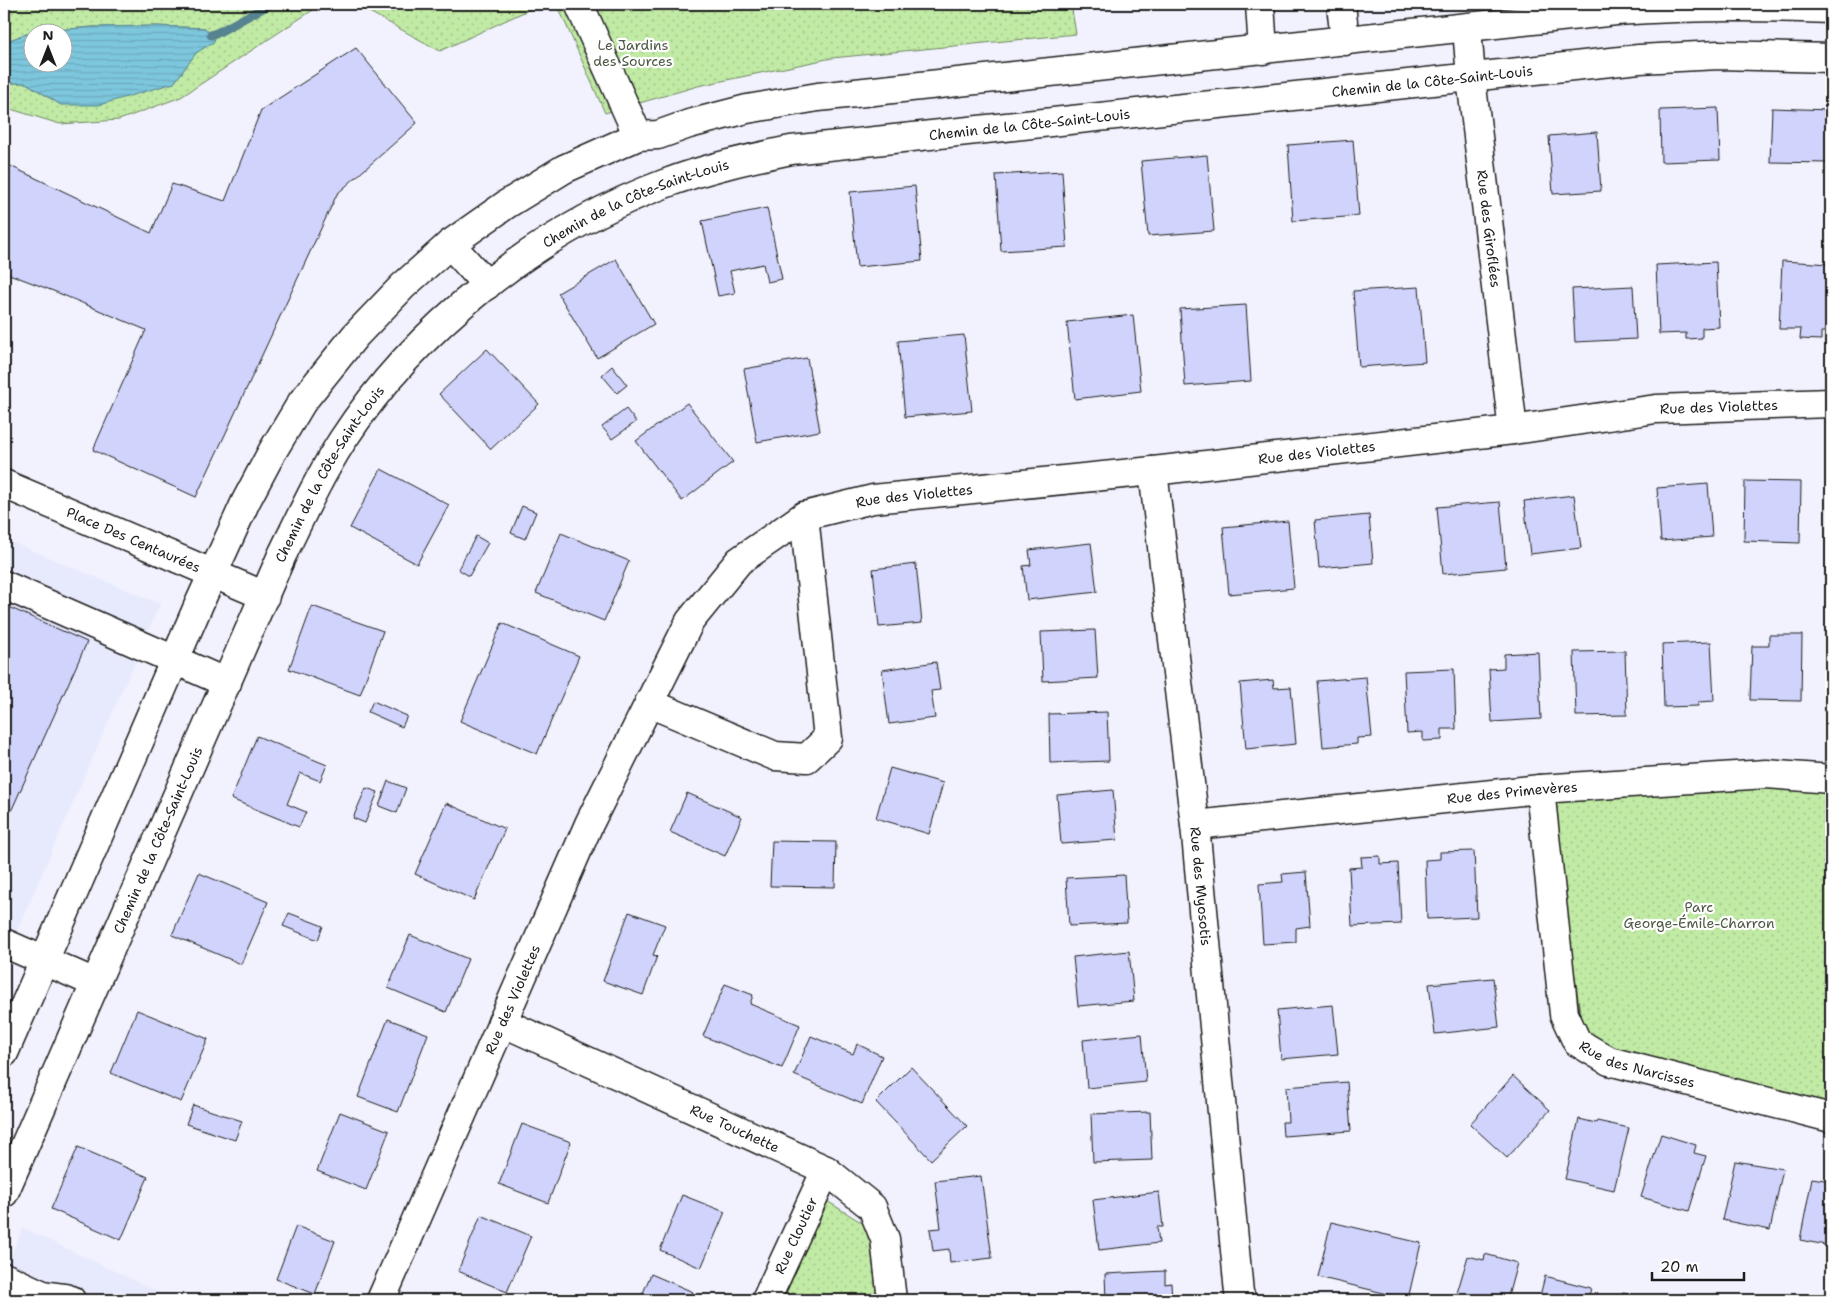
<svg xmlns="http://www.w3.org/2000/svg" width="1835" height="1304" viewBox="0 0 1835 1304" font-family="'Shantell Sans',sans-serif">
  <defs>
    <pattern id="grass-dots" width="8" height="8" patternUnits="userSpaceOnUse" patternTransform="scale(1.25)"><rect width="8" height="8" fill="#c1eaa5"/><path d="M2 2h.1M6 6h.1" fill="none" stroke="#a5c88d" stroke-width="1.8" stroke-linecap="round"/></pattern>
    <pattern id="water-rules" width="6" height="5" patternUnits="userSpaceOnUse" patternTransform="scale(1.25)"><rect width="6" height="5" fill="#7dc7dd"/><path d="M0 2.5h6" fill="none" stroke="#6baabd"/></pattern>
  </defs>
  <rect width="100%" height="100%" fill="#f1f2fe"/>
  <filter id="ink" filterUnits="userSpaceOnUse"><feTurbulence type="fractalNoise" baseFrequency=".02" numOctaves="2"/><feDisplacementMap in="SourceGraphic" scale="10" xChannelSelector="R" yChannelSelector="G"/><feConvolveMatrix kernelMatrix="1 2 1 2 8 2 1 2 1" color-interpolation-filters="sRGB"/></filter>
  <g filter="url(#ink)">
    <g fill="#e7e9fd">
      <path d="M4,539L160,604L4,960Z"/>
      <path d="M23,1228L175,1300H4V1271Z"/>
    </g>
    <g fill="url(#grass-dots)" stroke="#6e8360">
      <path d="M4,4H322L181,97L119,120L60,124L4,107V83H26L61,105L174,83L196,53L215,40L205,28L155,26L93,27L32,32L4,42Z"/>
      <path d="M355,4H541L440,51Z"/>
      <path d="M557,4H1071L1076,34L832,58L698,86L605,113Z"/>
      <path d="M1831,779V1105L1584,1040L1549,797Z"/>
      <path d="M827,1201L869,1227L877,1300H783Z"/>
    </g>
    <path fill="url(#water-rules)" stroke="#568390" fill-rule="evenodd" d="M155,26L205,28L215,41L196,53L174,83L99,105H61L26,83H4V42L32,32L93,27ZM32,32H62V62H32Z"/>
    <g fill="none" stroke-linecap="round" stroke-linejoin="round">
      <path stroke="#568390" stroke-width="9" d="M211,35L219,32L270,4"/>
    </g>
    <g fill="#d0d4fc" stroke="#1c1c1c">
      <path d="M356,48L417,123L337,194L196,497L93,450L146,330L56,292L4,272V163L151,233L172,184L225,201L261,110Z"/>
      <path d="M1718,108L1720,160L1661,162L1660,110Z"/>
      <path d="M1772,108L1830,110L1829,163L1770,162Z"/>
      <path d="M1597,132L1601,191L1553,194L1549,136Z"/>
      <path d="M1353,140L1359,216L1293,221L1288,145Z"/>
      <path d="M1207,155L1214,231L1148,236L1141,161Z"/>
      <path d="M1062,171L1067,247L1001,251L996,175Z"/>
      <path d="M915,186L922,261L857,267L850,192Z"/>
      <path d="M767,208L782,279L767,282L763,264L730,271L735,293L718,296L702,221Z"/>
      <path d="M616,259L654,324L597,358L558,293Z"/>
      <path d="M1782,261L1831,264V332H1821V340L1800,339L1801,329H1779Z"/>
      <path d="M1716,262L1719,327L1702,328V338L1686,339V333L1659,334L1656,265Z"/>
      <path d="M1633,286L1636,339L1575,342L1572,289Z"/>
      <path d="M1419,287L1425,362L1359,367L1353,291Z"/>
      <path d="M1246,305L1251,381L1185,386L1180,309Z"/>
      <path d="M1133,315L1141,391L1075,399L1067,322Z"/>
      <path d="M964,335L972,411L905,417L898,341Z"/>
      <path d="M487,349L539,404L491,449L439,394Z"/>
      <path d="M807,358L820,431L757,442L744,369Z"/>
      <path d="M612,366L627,385L617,393L602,375Z"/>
      <path d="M687,403L733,462L682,501L636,441Z"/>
      <path d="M626,409L636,422L612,439L602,427Z"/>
      <path d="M381,469L449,505L417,564L350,528Z"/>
      <path d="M1745,481L1801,482L1800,543L1744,541Z"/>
      <path d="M1708,484L1712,537L1661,541L1657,488Z"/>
      <path d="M1574,495L1581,548L1530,554L1524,501Z"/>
      <path d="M1500,502L1506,568L1443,574L1437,507Z"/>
      <path d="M522,506L536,512L525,539L511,533Z"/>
      <path d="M1369,515L1373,563L1319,568L1315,520Z"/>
      <path d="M1288,521L1294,588L1229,594L1223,527Z"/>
      <path d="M561,533L629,561L604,621L536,593Z"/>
      <path d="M476,536L488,543L469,576L458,569Z"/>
      <path d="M1091,543L1097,592L1027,600L1023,566L1031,565L1029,550Z"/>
      <path d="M916,564L922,623L879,627L873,569Z"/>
      <path d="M4,605L87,642L4,827Z"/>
      <path d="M312,606L383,631L360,695L289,669Z"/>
      <path d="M502,623L579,656L537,754L460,721Z"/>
      <path d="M1095,630L1098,678L1043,681L1041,632Z"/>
      <path d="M1769,635H1802L1801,701L1750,700L1752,646H1769Z"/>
      <path d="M1711,642L1714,701L1698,702V706L1664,707L1662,644Z"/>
      <path d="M1625,651L1627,715L1576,716L1574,652Z"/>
      <path d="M1538,652L1541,719L1492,722L1489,669L1504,668V654Z"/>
      <path d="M936,662L940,690L931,691L935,718L889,724L882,670Z"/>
      <path d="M1454,669L1456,729H1442V740L1423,741V732L1407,733L1404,671Z"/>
      <path d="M1366,677L1372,737L1357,738V744L1323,747L1317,681Z"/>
      <path d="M1273,680L1274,688L1291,687L1296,744L1246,749L1240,683Z"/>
      <path d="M373,701L407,716L402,727L368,712Z"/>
      <path d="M1107,712L1109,761L1050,763L1049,714Z"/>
      <path d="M257,736L327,765L320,781L300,773L287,804L306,812L299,827L231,799Z"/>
      <path d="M890,768L943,783L929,834L876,818Z"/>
      <path d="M388,781L406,788L397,813L379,806Z"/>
      <path d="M366,788L378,792L365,823L353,818Z"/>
      <path d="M1113,790L1117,840L1061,844L1057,795Z"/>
      <path d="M687,793L742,817L725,856L670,832Z"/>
      <path d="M446,803L505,829L474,900L415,874Z"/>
      <path d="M772,841L836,842L835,887L770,886Z"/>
      <path d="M1474,851L1477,917L1427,919L1425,860L1440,859V852Z"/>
      <path d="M1380,856V864L1398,863L1401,924L1352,926L1349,868L1362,867L1361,857Z"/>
      <path d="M1306,872L1310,926L1296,928V942L1263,944L1259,884L1283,882L1282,874Z"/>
      <path d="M199,873L268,902L241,964L172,935Z"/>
      <path d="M1124,875L1127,923L1069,926L1066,878Z"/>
      <path d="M629,912L665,925L653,955L657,956L643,995L603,981Z"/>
      <path d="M289,913L323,926L318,940L283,926Z"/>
      <path d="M410,935L468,959L446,1012L388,988Z"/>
      <path d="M1129,951L1134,1001L1078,1006L1073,957Z"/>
      <path d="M1493,978L1499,1027L1435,1034L1429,984Z"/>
      <path d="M725,984L753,995L750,1004L800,1025L782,1068L703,1036Z"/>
      <path d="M1333,1005L1338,1054L1281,1059L1277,1010Z"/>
      <path d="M137,1010L208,1039L181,1102L111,1073Z"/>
      <path d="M388,1019L428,1034L398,1112L358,1097Z"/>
      <path d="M1142,1034L1146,1082L1087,1088L1083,1040Z"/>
      <path d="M811,1036L853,1054L857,1044L882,1056L862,1104L794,1075Z"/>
      <path d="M911,1067L967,1126L931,1160L876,1102Z"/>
      <path d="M1513,1076L1550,1110L1507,1158L1470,1124Z"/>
      <path d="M1347,1082L1351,1131L1283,1136L1282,1122H1288L1286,1087Z"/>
      <path d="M193,1105L242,1121L235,1140L186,1124Z"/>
      <path d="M340,1112L389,1131L366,1190L317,1171Z"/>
      <path d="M1150,1112L1152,1160L1093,1162L1091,1114Z"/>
      <path d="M1579,1119L1596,1123L1597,1121L1629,1128L1614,1190L1565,1179Z"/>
      <path d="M522,1124L571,1142L548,1203L499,1184Z"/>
      <path d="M1661,1134L1696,1145L1694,1153L1706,1156L1689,1211L1641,1197Z"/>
      <path d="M78,1147L148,1177L121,1240L51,1209Z"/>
      <path d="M1735,1161L1783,1169L1770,1230L1722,1220Z"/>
      <path d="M981,1176L992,1258L950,1263L949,1249L933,1251L930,1229L941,1228L935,1181Z"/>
      <path d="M1812,1178L1831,1181V1246L1800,1240Z"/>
      <path d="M1159,1192L1163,1227H1157L1159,1243L1099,1250L1093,1200Z"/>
      <path d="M682,1195L725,1212L701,1268L660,1250Z"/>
      <path d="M481,1215L531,1236L507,1292L458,1271Z"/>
      <path d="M1331,1222L1421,1243L1408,1299L1318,1277Z"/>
      <path d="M296,1226L335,1241L315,1294L276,1279Z"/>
      <path d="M1485,1254L1517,1263L1507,1300H1455L1468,1256L1484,1260Z"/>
      <path d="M1165,1271V1284L1171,1283L1172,1300H1106L1105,1274Z"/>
      <path d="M651,1274L693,1292L690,1300H640Z"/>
      <path d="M1545,1276L1591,1288L1588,1300H1539Z"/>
      <path d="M1623,1293L1652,1300H1621Z"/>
    </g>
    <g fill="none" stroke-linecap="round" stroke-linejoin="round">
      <g stroke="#1c1c1c" stroke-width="31">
        <g id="minor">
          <path d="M580,4V6L638,136"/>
          <path d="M1260,4L1263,50"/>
          <path d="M1341,4L1345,41"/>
          <path id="s1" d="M1467,28L1471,78L1513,430"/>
          <path d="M450,244L487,285"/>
          <path id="s2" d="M1153,471L1195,825L1239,1293L1242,1300"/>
          <path id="s3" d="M4,484L265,596"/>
          <path d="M4,585L227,683"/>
          <path d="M649,703L775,756L807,758L828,738L804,516"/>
          <path id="s4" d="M1540,789L1564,1014L1577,1042L1609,1061L1831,1118"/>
          <path id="s5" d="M1195,825L1540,789L1766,774L1831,779"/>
          <path d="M4,943L95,983"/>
          <path id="s6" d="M502,1022L826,1170L872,1207L885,1239L892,1300"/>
          <path d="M4,1053L199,604L246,501L272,452L302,402L355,336L403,286L450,244L507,204L564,169L638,136L658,135L689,124L747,109L818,97L1616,11C1688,6 1759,6 1831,9"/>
          <path id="s7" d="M4,1193L282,555C301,516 319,477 342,441C416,327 537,231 664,184C706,168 748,159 791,150L1639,59L1719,55L1831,58"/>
          <path d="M4,1277L43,1295L40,1300"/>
          <path d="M43,1295L65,1298L71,1300"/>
          <path id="s8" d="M381,1300L589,824L690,621L739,561L804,516L873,499L1153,471L1513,430L1656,409L1831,403"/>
          <path id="s9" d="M766,1300L826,1170"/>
        </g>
      </g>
      <use href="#minor" stroke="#fff" stroke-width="28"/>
    </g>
  </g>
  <g text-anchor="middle" stroke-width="4.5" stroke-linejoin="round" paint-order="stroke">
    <g font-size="14" fill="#4e5a45" stroke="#fff">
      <text x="633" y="50">Le Jardins<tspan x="633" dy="16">des Sources</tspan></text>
      <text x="1699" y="912">Parc<tspan x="1699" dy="16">George-Émile-Charron</tspan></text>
    </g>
    <g font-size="14" fill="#1c1c1c" stroke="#fff">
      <text dy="5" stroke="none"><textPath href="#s7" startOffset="2020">Chemin de la Côte-Saint-Louis</textPath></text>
      <text dy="5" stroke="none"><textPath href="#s7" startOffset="1615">Chemin de la Côte-Saint-Louis</textPath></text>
      <text dy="5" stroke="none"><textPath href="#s7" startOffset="1210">Chemin de la Côte-Saint-Louis</textPath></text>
      <text dy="5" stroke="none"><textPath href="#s1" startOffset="202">Rue des Giroflées</textPath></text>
      <text dy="5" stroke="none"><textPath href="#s8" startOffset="1825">Rue des Violettes</textPath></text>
      <text dy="5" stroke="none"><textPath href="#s8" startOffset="1420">Rue des Violettes</textPath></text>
      <text dy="5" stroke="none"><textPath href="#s7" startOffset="790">Chemin de la Côte-Saint-Louis</textPath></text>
      <text dy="5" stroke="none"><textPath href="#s8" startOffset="1015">Rue des Violettes</textPath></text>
      <text dy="5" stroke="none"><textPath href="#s3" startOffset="141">Place Des Centaurées</textPath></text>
      <text dy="5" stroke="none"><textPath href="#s5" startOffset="319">Rue des Primevères</textPath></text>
      <text dy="5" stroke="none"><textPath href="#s7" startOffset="385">Chemin de la Côte-Saint-Louis</textPath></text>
      <text dy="5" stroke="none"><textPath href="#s2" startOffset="418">Rue des Myosotis</textPath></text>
      <text dy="5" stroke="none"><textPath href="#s8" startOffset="328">Rue des Violettes</textPath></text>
      <text dy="5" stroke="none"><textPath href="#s4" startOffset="322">Rue des Narcisses</textPath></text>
      <text dy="5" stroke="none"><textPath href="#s6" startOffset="256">Rue Touchette</textPath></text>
      <text dy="5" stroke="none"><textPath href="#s9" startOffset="71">Rue Cloutier</textPath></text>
    </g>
  </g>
  <rect width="1835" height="1304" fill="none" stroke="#fff" stroke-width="20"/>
  <rect x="10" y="10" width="1815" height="1284" fill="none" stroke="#1c1c1c" stroke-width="2" filter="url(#ink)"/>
  <g transform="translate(48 48)"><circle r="24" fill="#ffffff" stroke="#a4a4a4"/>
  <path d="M0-4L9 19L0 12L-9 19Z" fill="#1c1c1c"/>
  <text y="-8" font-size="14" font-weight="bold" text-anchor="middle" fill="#1c1c1c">N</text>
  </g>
  <path d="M1652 1272v8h92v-8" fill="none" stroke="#1c1c1c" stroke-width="2.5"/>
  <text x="1660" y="1272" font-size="15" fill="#1c1c1c" stroke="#ffffff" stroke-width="4" paint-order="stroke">20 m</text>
</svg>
